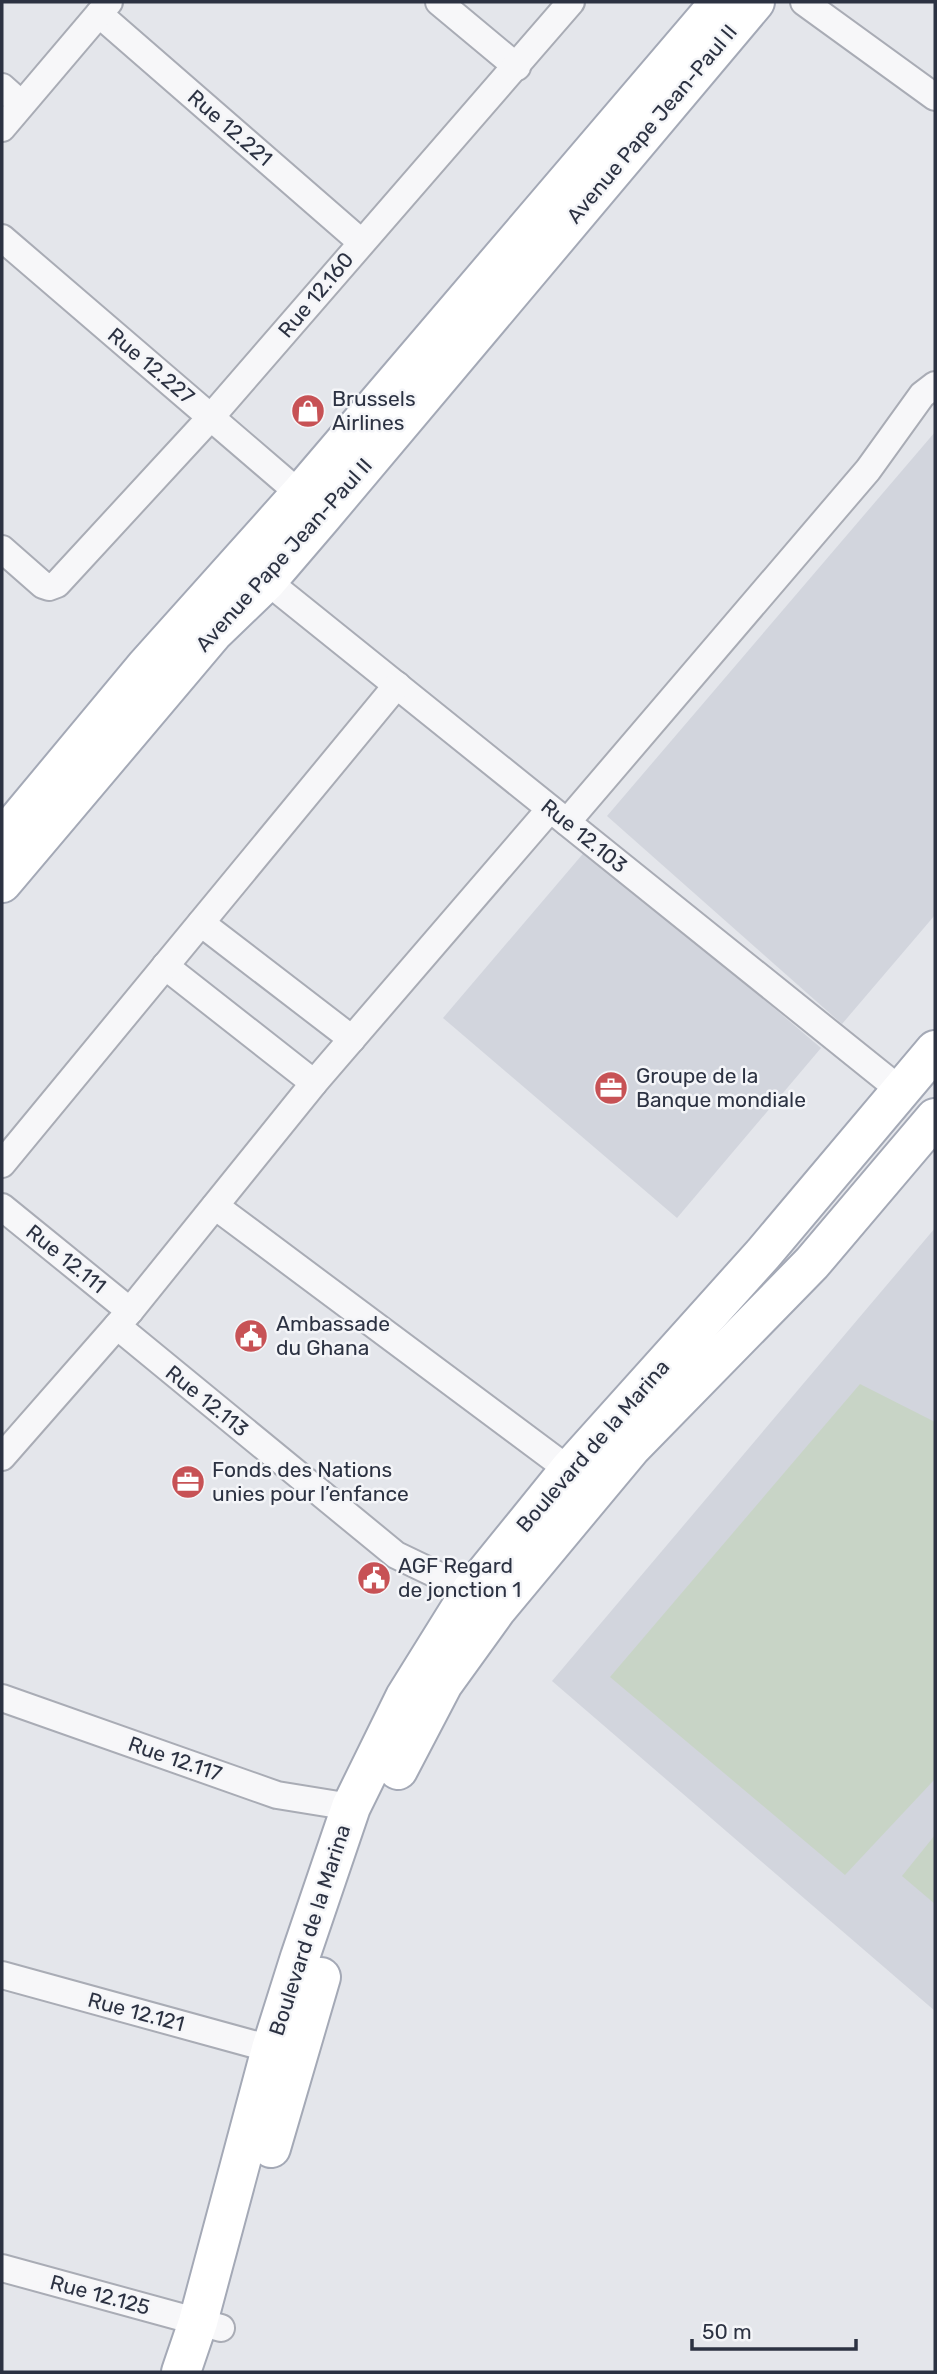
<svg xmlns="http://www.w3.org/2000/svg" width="937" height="2374" viewBox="0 0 937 2374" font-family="Rubik,sans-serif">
  <rect width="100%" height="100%" fill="#e4e6eb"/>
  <g fill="#d2d5dd">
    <path d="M935,432V915L842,1024L607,816Z"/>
    <path d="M587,849L821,1048L677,1218L443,1018Z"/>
    <path d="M935,1228V2011L552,1681Z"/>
  </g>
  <g fill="#c8d4c6">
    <path d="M860,1384L935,1422V1779L845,1875L610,1677Z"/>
    <path d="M935,1835V1904L902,1876Z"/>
  </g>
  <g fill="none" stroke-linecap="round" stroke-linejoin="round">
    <g stroke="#a9acb5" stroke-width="30">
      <g id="minor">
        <path d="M439,2L517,67"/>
        <path d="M804,2L935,97"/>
        <path d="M99,14L361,242"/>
        <path d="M2,87L21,104"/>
        <path d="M2,128L109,2"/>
        <path d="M2,238L300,494"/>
        <path d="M2,549L43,585L49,587L57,584L211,417L571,2"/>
        <path d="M267,581L900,1090"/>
        <path d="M567,822L868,470L922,395L935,385"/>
        <path d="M201,923L352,1039"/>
        <path d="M165,966L314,1083"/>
        <path d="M2,1164L397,685"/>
        <path d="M215,1206L569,1470"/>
        <path d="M2,1207L130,1311"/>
        <path d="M117,1326L396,1555L471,1591"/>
        <path d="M2,1457L130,1311L314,1083L550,809"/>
        <path d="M2,1698L277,1795L351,1807"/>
        <path d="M2,1975L271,2049"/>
        <path d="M2,2268L221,2328"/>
      </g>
    </g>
    <g stroke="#a4a9b6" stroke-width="42">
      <g id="primary">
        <path d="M2,839L146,666L300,494L720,2"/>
        <path d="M2,883L214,632L267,581L321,518L755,2"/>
        <path d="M398,1770L443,1684L497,1609L631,1448L812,1263L935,1118"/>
        <path d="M271,2148L321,1977"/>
        <path d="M181,2372L198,2322L271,2049L300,1957L351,1807L405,1697L471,1591L569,1470L763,1254L935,1050"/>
      </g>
    </g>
    <use href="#minor" stroke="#f7f7f9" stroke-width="26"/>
    <use href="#primary" stroke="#fff" stroke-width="38"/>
  </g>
  <defs>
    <g id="shop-disc" transform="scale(1.75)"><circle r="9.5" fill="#c75255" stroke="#f4f5f8"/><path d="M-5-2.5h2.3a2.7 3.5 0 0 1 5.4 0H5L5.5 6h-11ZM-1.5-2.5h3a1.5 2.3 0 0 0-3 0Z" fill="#fff"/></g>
    <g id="office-disc" transform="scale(1.75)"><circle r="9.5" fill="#c75255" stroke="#f4f5f8"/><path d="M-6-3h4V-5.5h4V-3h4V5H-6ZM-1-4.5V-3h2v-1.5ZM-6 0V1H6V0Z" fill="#fff"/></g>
    <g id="civic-disc" transform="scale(1.75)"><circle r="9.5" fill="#c75255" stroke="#f4f5f8"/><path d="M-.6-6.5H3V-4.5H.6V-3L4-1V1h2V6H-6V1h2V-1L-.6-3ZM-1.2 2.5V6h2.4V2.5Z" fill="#fff"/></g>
  </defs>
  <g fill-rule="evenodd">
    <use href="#shop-disc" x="308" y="411"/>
    <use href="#office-disc" x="611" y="1088"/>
    <use href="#civic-disc" x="251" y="1336"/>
    <use href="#office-disc" x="188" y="1482"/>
    <use href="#civic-disc" x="374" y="1578"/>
  </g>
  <g text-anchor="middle" stroke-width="5" stroke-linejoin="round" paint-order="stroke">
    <g font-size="21" fill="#2c3242" stroke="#f4f5f8">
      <text transform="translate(652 124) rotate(-50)" y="7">Avenue Pape Jean-Paul II</text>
      <text transform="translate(230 128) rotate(41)" y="7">Rue 12.221</text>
      <text transform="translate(316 295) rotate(-50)" y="7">Rue 12.160</text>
      <text transform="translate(151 366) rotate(40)" y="7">Rue 12.227</text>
      <text transform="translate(284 555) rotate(-48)" y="7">Avenue Pape Jean-Paul II</text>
      <text transform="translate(584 836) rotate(39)" y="7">Rue 12.103</text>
      <text transform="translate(66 1259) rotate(39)" y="7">Rue 12.111</text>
      <text transform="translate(207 1401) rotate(39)" y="7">Rue 12.113</text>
      <text transform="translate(593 1446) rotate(-49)" y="7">Boulevard de la Marina</text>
      <text transform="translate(175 1759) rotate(19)" y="7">Rue 12.117</text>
      <text transform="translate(310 1930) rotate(-72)" y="7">Boulevard de la Marina</text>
      <text transform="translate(136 2012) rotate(15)" y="7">Rue 12.121</text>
      <text transform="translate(100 2295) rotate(15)" y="7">Rue 12.125</text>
    </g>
    <g font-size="21" fill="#2c3242" stroke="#f4f5f8" text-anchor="start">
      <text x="332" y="406">Brussels<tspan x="332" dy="24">Airlines</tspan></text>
      <text x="636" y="1083">Groupe de la<tspan x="636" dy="24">Banque mondiale</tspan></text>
      <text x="276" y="1331">Ambassade<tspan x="276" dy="24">du Ghana</tspan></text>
      <text x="212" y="1477">Fonds des Nations<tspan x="212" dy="24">unies pour l’enfance</tspan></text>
      <text x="398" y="1573">AGF Regard<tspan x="398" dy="24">de jonction 1</tspan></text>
    </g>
  </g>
  <rect width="937" height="2374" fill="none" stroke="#2c3242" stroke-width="7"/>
  <path d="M692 2339v10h164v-10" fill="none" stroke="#2c3242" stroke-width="3.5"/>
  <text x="702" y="2339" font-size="21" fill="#2c3242" stroke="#f4f5f8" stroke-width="5" paint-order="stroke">50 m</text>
</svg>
